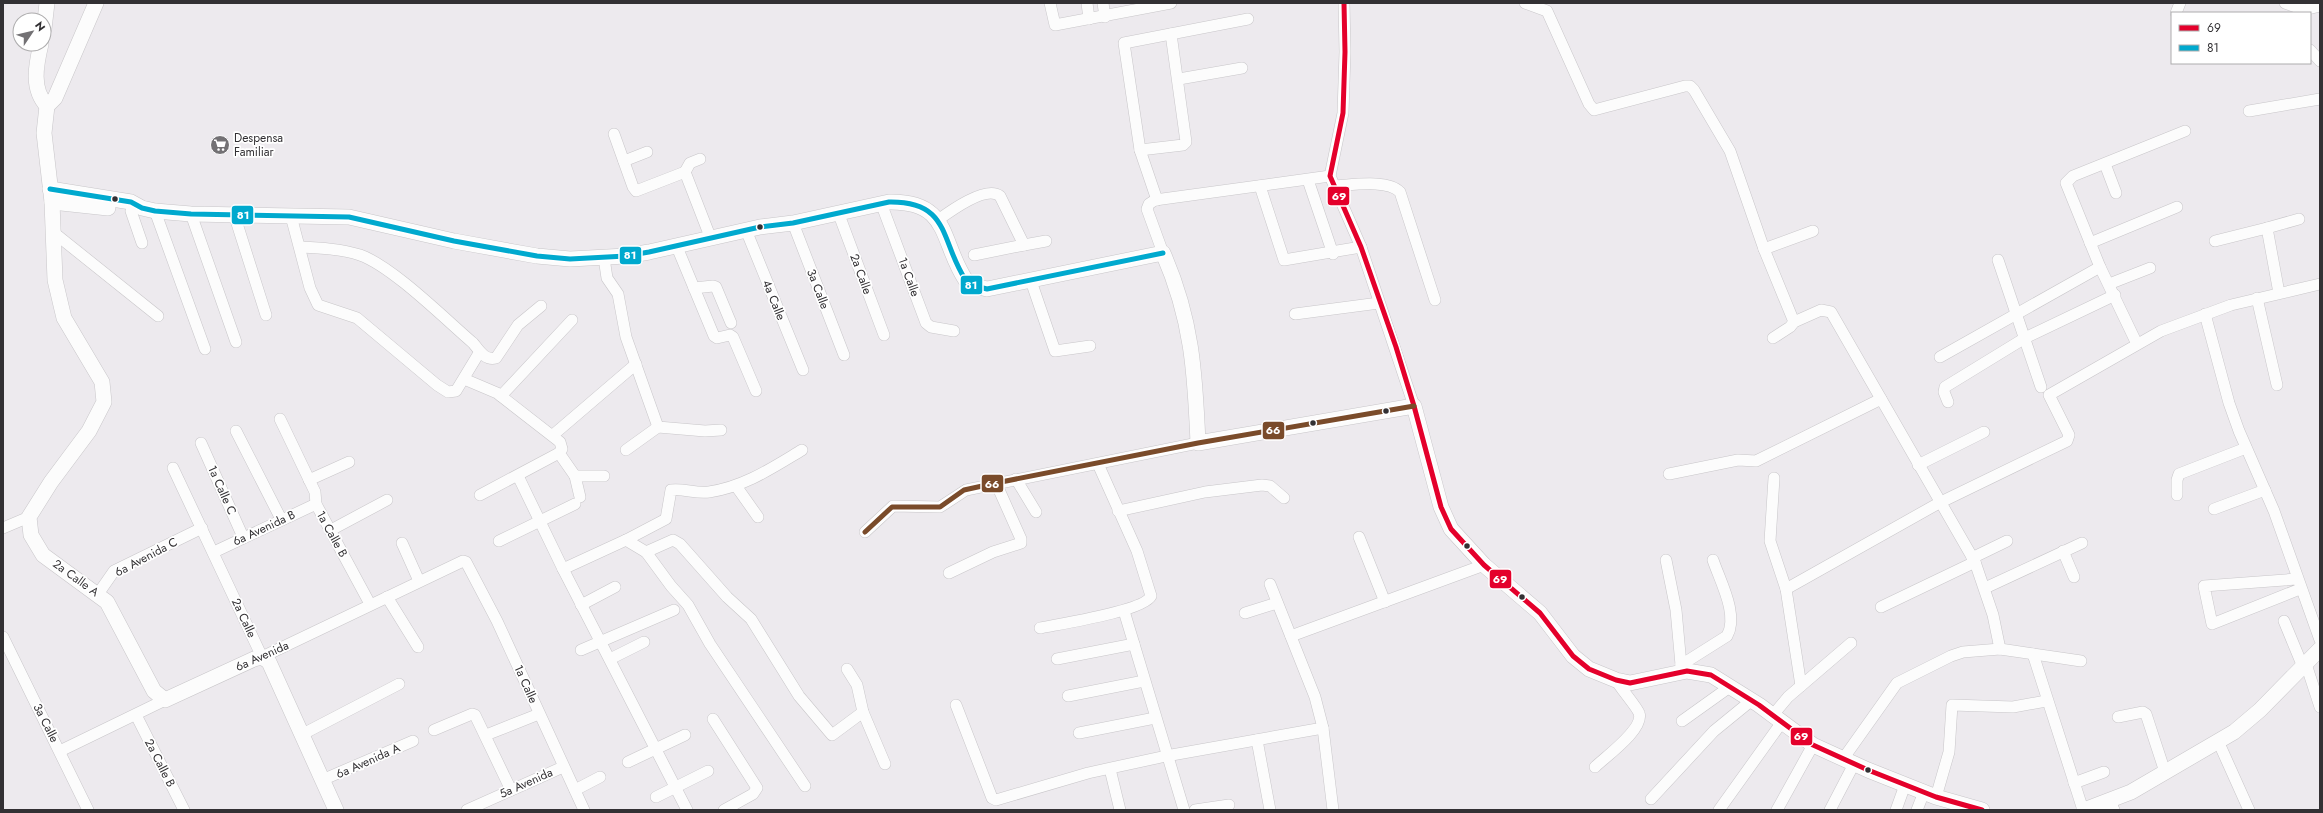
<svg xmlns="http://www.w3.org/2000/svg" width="2323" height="813" viewBox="0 0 2323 813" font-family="Jost,sans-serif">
  <rect width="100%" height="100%" fill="#edeaee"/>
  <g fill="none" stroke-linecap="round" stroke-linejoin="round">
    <g stroke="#c8c6c9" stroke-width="12">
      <g id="street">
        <path d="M1050,3L1055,25L1171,3"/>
        <path d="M1087,3L1089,19"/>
        <path d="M1103,3L1105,17"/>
        <path d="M1344,3L1345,52L1343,113L1330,176L1361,247L1414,406"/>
        <path d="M1525,3L1547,11L1589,104L1594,110L1685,86H1690L1694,90L1730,151L1764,249L1794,322"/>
        <path d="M2285,3L2304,10L2320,6"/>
        <path d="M2176,13L2180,3"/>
        <path d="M2310,50L2320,61"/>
        <path d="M1179,79L1242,68"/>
        <path d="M2249,111L2320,99"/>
        <path d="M614,134L633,187L636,191L685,172L711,239"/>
        <path d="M1140,150L1183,145L1186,142L1171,34"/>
        <path d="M624,161L647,152"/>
        <path d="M2105,164L2116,193"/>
        <path d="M685,172L690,163L700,159"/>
        <path d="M1308,180L1333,254"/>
        <path d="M1260,186L1284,260L1361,247"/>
        <path d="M1334,186C1352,185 1388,179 1400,192L1435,300"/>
        <path d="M1157,200L1140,150L1124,43L1248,19"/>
        <path d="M881,203L926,323L931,327L954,331"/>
        <path d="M131,211L142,243"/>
        <path d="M155,211L205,349"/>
        <path d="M838,212L884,335"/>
        <path d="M191,214L236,342"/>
        <path d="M234,214L266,315"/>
        <path d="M291,216L310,288L318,305L357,318L437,385L448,392L456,391L479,353"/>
        <path d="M938,220C949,212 986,185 1000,196L1024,245L974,255"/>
        <path d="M793,223L844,355"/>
        <path d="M2267,228L2299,219"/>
        <path d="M746,230L803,370"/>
        <path d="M53,232L158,316"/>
        <path d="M2215,241L2267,228L2279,293"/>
        <path d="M2090,243L2177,207"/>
        <path d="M1024,245L1046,241"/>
        <path d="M300,247C320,248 341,249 360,255C392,266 446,320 473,343C479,350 485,361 496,358L518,325L541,306"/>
        <path d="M677,247L714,336L717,338L730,335L733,337L756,391"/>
        <path d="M1764,249L1813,231"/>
        <path d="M1163,253L1147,209L1149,204L1155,200L1330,176"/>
        <path d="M604,258L607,278L618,294L626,337L658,427L705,431L721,430"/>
        <path d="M1998,260L2041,387"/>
        <path d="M1031,281L1055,351L1090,346"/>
        <path d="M2109,284L2150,268"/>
        <path d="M694,288L713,286L716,287L731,323"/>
        <path d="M2257,298L2277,385"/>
        <path d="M1295,314L1379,303"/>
        <path d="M2205,314L2229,403L2239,431L2274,511L2320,640"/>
        <path d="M1773,338L1790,327L1794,322L1821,310L1831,312L1975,562L1993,615L2000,649"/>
        <path d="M2137,344L2100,267L2066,183L2073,176L2185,131"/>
        <path d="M1940,357L2100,267"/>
        <path d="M464,379L497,393L560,442L562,449L559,453L575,476L580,497"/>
        <path d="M501,396L572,320"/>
        <path d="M1948,402L1944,392L1945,387L2025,338L2115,295"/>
        <path d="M280,419L315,492L316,504L370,604"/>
        <path d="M236,431L281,519"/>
        <path d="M553,435L636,364"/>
        <path d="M201,443L243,537"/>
        <path d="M626,450L658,427"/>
        <path d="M1918,465L1984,432"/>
        <path d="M173,468L262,657L463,561L466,562L497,621L584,810"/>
        <path d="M1669,474L1738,460L1756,461L1881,399"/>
        <path d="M518,476L563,569L687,810"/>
        <path d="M575,476H604"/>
        <path d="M1774,478L1770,541L1786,589L1801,686"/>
        <path d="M1016,479L1036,512"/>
        <path d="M309,480L349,462"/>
        <path d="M736,486L758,517"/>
        <path d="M480,495L559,453"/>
        <path d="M2177,495V480L2179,474L2246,448"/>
        <path d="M2214,509L2265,490"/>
        <path d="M1118,511L1205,492L1262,485L1270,486L1284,498"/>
        <path d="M3,528L29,517"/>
        <path d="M331,530L387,500"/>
        <path d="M865,532L893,506L940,507L966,490L1198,443"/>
        <path d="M1359,537L1385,602"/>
        <path d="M626,540L666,519L671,490C683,488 696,494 709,492C744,487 772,468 802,450"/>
        <path d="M499,541L575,504"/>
        <path d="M402,543L419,581"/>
        <path d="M2063,551L2074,577"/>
        <path d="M214,552L316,504"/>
        <path d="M646,552L673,540L680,544L727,597L751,619L799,696L832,735L863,712L885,764"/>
        <path d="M1972,558L2007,541"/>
        <path d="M1666,560L1676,610L1681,665"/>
        <path d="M563,569L626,540L646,552L671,586L688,605L710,644L805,786"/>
        <path d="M949,573L993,552L1021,543V539L996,483"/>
        <path d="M2297,579L2204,586L2212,624L2300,589"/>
        <path d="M1985,588L2082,543"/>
        <path d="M1786,589L1939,503L2067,441L2069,435L2049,395L2161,331L2231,305L2320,284"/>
        <path d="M98,594L114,571L202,528"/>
        <path d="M387,597L418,647"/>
        <path d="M581,605L615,587"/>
        <path d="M1881,607L1975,562"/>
        <path d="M1124,611L1184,810"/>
        <path d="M1245,613L1277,603"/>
        <path d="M2284,621L2303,667"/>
        <path d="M1040,628C1059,624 1144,611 1151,596L1137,551L1098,464"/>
        <path d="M1291,636L1484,565"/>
        <path d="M3,637L88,810"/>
        <path d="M581,650L674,610"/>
        <path d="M2033,654L2083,810"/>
        <path d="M610,659L644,642"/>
        <path d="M1057,659L1134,644"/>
        <path d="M2306,664L2320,707"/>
        <path d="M847,669L857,685L863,712"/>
        <path d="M1683,672L1681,665L1727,636C1739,615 1720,581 1713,560"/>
        <path d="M1068,696L1144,681"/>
        <path d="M956,705L992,798L996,800L1088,773L1166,756L1323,728L1315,697L1270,584"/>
        <path d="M136,715L184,810"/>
        <path d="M1773,715L1788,697L1851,643"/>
        <path d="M2118,717L2143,712L2146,714L2165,772"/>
        <path d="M713,719L757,788L753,794L724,810"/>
        <path d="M1682,721L1731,686"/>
        <path d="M1323,728L1333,810"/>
        <path d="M434,730L472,714L475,715L511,790"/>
        <path d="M1079,733L1155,718"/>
        <path d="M301,735L399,684"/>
        <path d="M486,735L539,714"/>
        <path d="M1257,740L1270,810"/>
        <path d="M2218,741L2249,810"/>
        <path d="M60,751L165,700"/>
        <path d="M1843,759L1897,683L1951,656L1963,652L2000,649L2081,661"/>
        <path d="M628,762L685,735"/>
        <path d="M1595,767C1605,757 1645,729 1639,713C1637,707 1621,689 1616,680"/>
        <path d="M1110,769L1120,810"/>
        <path d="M322,780L413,741"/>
        <path d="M2074,783L2104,772"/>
        <path d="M575,790L600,777"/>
        <path d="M656,797L708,771"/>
        <path d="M1936,797L1949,752L1952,705L2013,707L2046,701"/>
        <path d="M1651,799L1714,731L1752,700"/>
        <path d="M2110,801L2114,810"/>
        <path d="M467,810L563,767"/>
        <path d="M1195,810L1229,805"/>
        <path d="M1719,810L1782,722"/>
        <path d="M1777,810L1813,745"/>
        <path d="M1830,810L1854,764"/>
        <path d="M1896,810L1905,785"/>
        <path d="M1917,810L1924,792"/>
      </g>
    </g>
    <g stroke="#c8c6c9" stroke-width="16">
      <g id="secondary">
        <path d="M96,3L55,98L47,106L44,133L52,202L55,280L64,318L102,382L104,402L89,431L51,482L29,517L31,535L43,555L107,602L154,691L165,700L254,659L262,657L269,662L336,810"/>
        <path d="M44,29L47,3"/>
        <path d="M41,44C36,65 31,89 47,106"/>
        <path d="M50,189L131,202L142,208L155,211L191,214L349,217L454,241L537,256L570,259L626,256L649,252L760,227L793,223L889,202C950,201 940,240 965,279L971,285L987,289L1163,253C1192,319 1195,372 1198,443L1414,406L1441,507L1451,529L1484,565L1540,613L1573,656L1589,669L1616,680L1630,683L1687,671L1711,675L1759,705L1813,745L1868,770L1936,797L1982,810"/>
        <path d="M52,202L108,208"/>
        <path d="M2084,810L2131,792L2234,732L2260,710L2320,649"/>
      </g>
    </g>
    <use href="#street" stroke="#fcfcfc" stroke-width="11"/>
    <use href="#secondary" stroke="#fcfcfc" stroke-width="15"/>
    <g stroke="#fff" stroke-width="8">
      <path id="bus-1" d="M1344,3L1345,52L1343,113L1330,176L1361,247L1396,347L1414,406L1441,507L1451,529L1484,565L1540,613L1573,656L1589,669L1616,680L1630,683L1687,671L1711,675L1759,705L1813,745L1868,770L1936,797L1982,810"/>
    </g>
    <g stroke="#fff" stroke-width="8">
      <path id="bus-2" d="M50,189L131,202L142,208L155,211L191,214L349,217L454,241L537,256L570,259L626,256L649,252L760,227L793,223L889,202C950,201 940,240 965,279L971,285L987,289L1163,253"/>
    </g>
    <g stroke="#fff" stroke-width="8">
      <path id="bus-3" d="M865,532L892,507H940L964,490L996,483L1198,443L1414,406"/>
    </g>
    <use href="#bus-1" stroke="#e4002b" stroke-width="5"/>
    <use href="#bus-2" stroke="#00a9ce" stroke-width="5"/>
    <use href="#bus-3" stroke="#7a4b2a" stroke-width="5"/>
  </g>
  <defs>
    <g id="supermarket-disc" transform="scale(1)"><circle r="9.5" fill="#737174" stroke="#fff"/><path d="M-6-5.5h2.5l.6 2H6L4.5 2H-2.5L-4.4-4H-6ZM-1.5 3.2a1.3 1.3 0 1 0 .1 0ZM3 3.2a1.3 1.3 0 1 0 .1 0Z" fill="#fff"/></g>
  </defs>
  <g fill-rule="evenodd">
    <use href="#supermarket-disc" x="220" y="145"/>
  </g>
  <g fill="#323033" stroke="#fff" stroke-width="1.5">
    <circle cx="115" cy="199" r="3.5"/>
    <circle cx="760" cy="227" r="3.5"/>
    <circle cx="1386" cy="411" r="3.5"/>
    <circle cx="1313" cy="423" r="3.5"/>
    <circle cx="1467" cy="546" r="3.5"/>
    <circle cx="1522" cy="597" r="3.5"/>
    <circle cx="1868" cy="770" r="3.5"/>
  </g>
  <g text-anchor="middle" stroke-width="3.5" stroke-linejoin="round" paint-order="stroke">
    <g font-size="12" fill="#323033" stroke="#fff" text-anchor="start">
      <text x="234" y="142">Despensa<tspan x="234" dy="14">Familiar</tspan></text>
    </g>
    <g font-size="12" fill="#323033" stroke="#fff">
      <text transform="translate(861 274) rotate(70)" y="4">2a Calle</text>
      <text transform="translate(909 277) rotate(70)" y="4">1a Calle</text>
      <text transform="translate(818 289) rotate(69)" y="4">3a Calle</text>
      <text transform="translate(774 300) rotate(68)" y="4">4a Calle</text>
      <text transform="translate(222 490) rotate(66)" y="4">1a Calle C</text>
      <text transform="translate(264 528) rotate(-25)" y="4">6a Avenida B</text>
      <text transform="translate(332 534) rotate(61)" y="4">1a Calle B</text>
      <text transform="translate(146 557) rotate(-28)" y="4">6a Avenida C</text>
      <text transform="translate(76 578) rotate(36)" y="4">2a Calle A</text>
      <text transform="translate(244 618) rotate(65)" y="4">2a Calle</text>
      <text transform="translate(262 656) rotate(-24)" y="4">6a Avenida</text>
      <text transform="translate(526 684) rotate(66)" y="4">1a Calle</text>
      <text transform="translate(46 723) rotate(63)" y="4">3a Calle</text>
      <text transform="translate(368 761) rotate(-24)" y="4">6a Avenida A</text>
      <text transform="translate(160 763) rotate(63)" y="4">2a Calle B</text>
      <text transform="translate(526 783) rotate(-24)" y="4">5a Avenida</text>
    </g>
  </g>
  <g stroke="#fff" stroke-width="1.5">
    <rect x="1327" y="186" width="23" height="20" rx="4" fill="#e4002b"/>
    <rect x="231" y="205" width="23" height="20" rx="4" fill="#00a9ce"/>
    <rect x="619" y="246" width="23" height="19" rx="4" fill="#00a9ce"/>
    <rect x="960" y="275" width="23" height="20" rx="4" fill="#00a9ce"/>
    <rect x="1262" y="421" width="23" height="19" rx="4" fill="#7a4b2a"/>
    <rect x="981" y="474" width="23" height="19" rx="4" fill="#7a4b2a"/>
    <rect x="1489" y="569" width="23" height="20" rx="4" fill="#e4002b"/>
    <rect x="1790" y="727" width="23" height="19" rx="4" fill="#e4002b"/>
  </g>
  <g font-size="11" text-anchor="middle" font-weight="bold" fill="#fff">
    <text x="1339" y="200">69</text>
    <text x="243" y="219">81</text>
    <text x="630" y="259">81</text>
    <text x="971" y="289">81</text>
    <text x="1273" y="434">66</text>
    <text x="992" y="488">66</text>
    <text x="1500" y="583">69</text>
    <text x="1801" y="740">69</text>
  </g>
  <rect width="2323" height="813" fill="none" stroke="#323033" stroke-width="8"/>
  <rect x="2171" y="12" width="140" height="52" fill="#ffffff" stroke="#adacad"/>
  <rect x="2179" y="25" width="20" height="6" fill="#e4002b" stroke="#adacad"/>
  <text x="2207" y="32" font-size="12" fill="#323033">69</text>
  <rect x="2179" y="45" width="20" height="6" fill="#00a9ce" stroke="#adacad"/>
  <text x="2207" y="52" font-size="12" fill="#323033">81</text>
  <g transform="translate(32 32) rotate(55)"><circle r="19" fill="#ffffff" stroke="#adacad"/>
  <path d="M0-3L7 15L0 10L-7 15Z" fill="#737174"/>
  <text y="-6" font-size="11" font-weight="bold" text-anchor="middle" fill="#323033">N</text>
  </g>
</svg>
